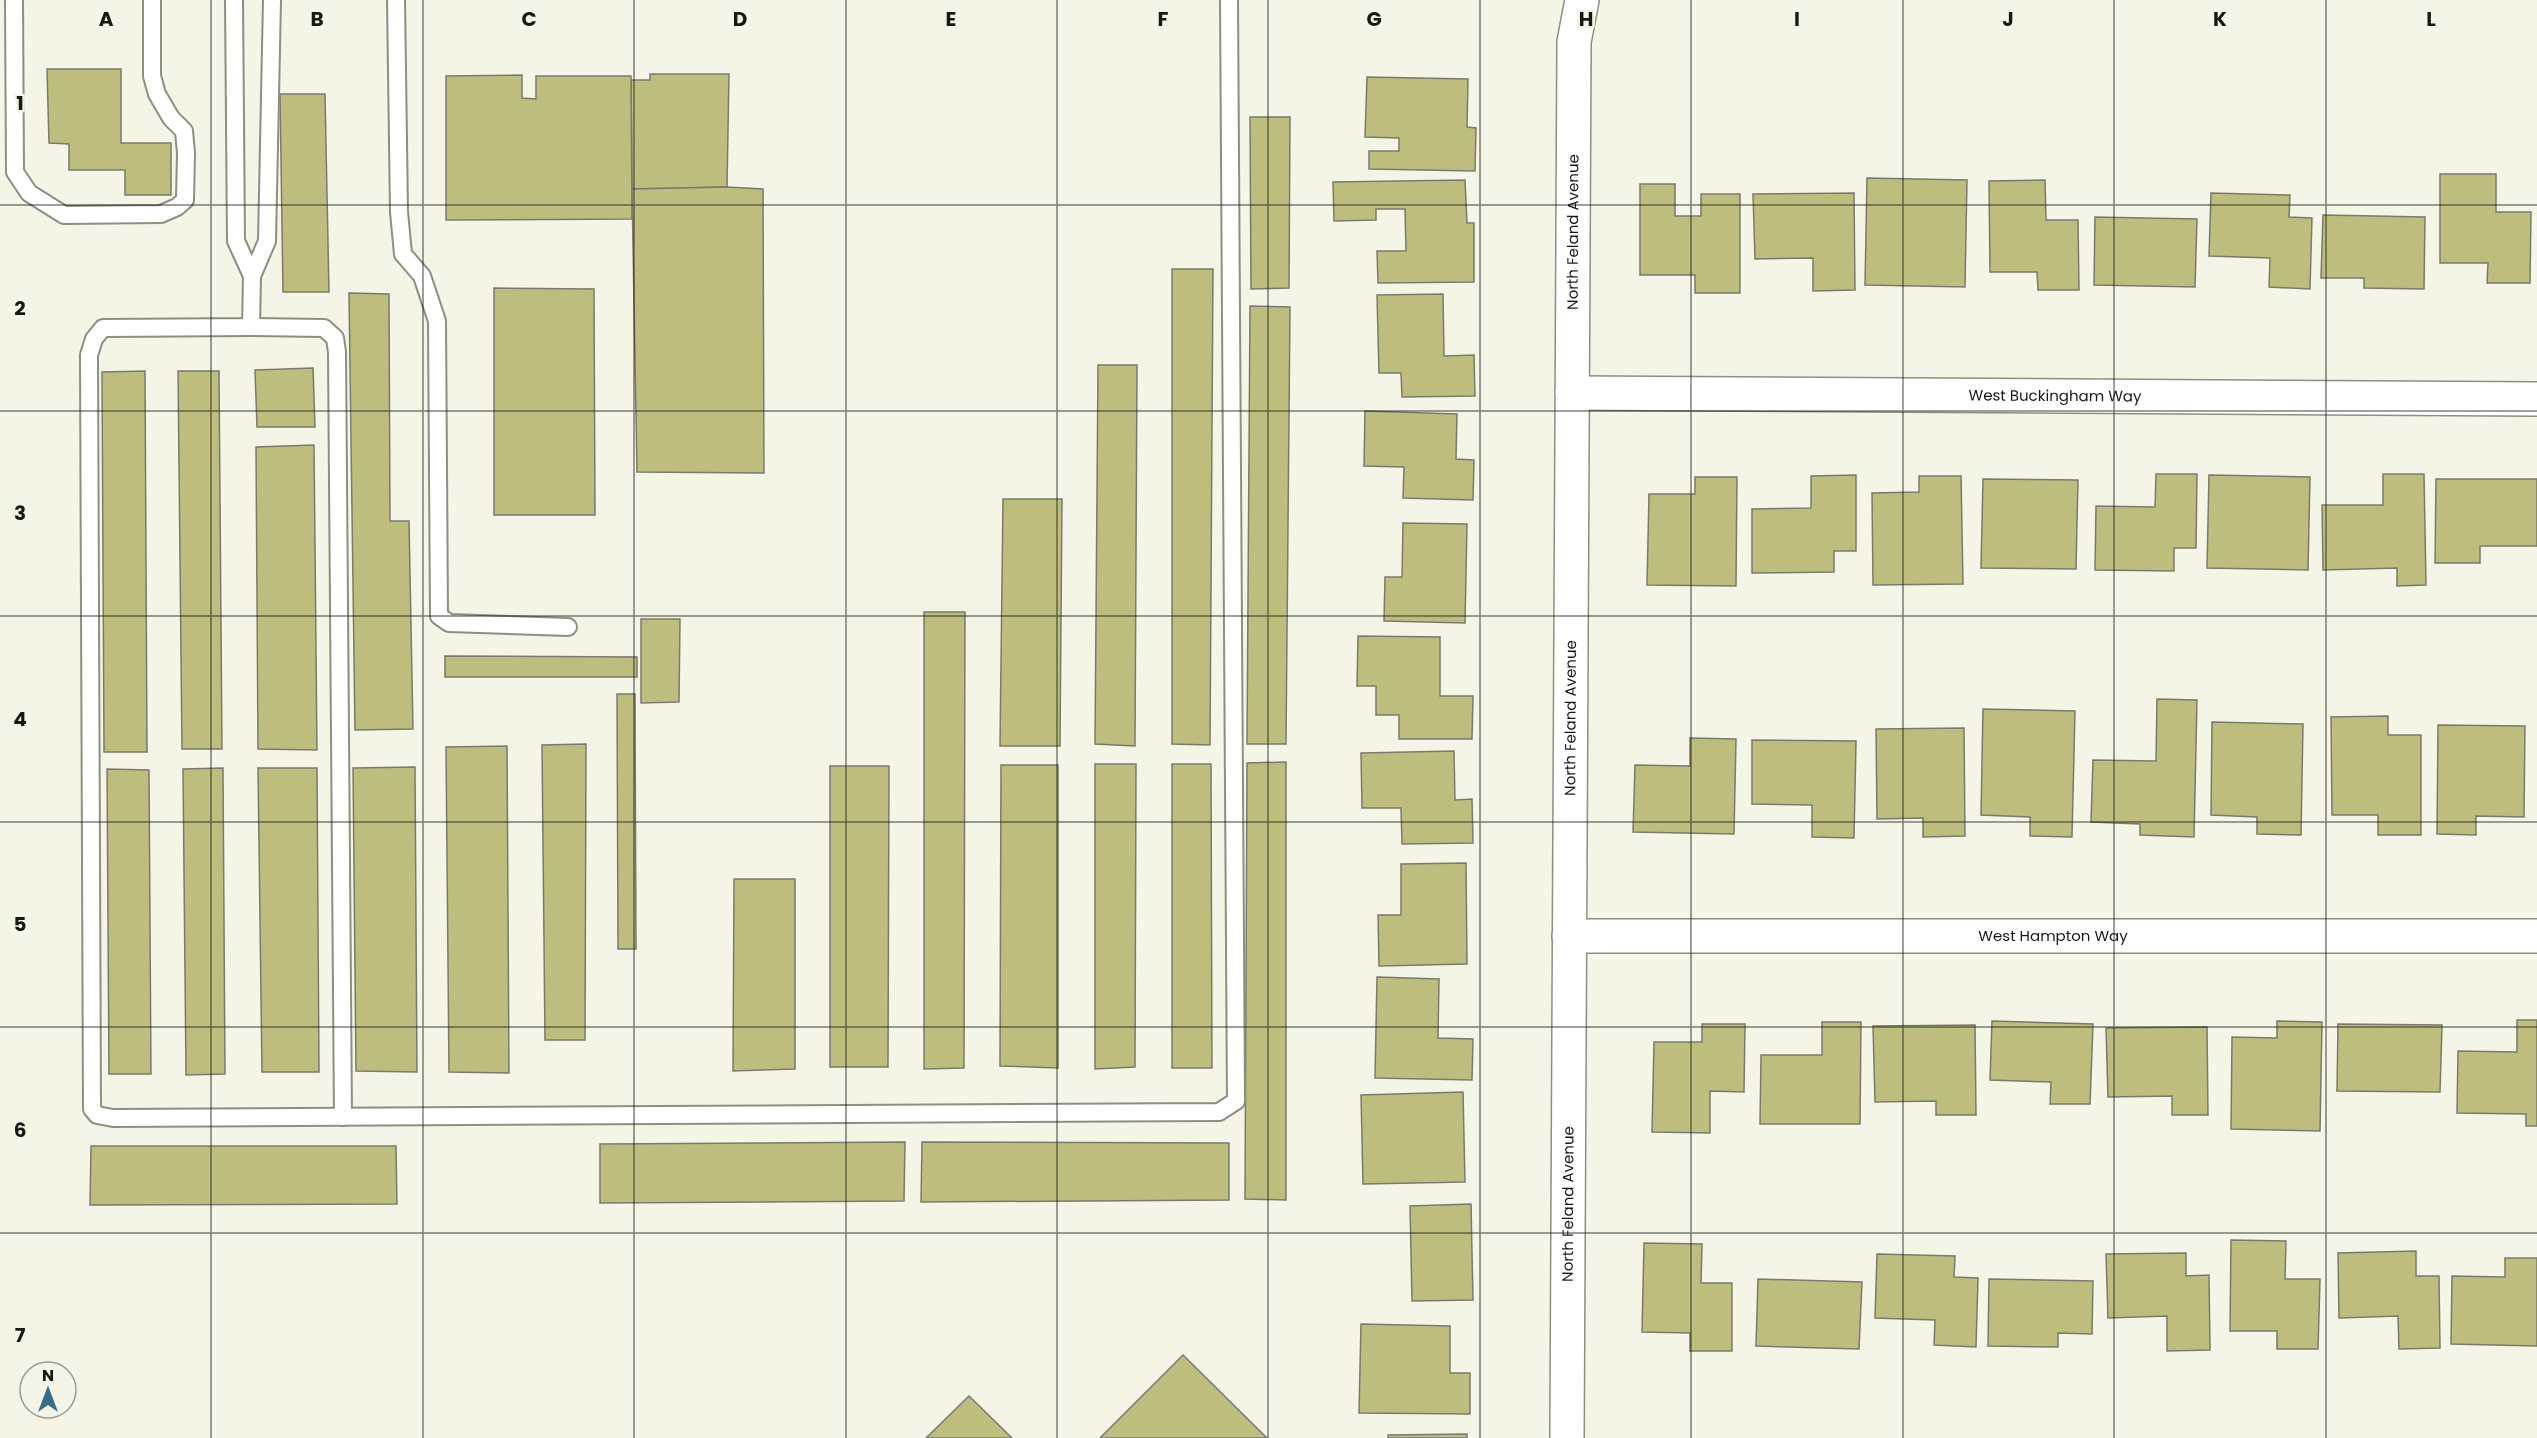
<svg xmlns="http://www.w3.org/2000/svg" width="2537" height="1438" viewBox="0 0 2537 1438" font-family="Poppins,sans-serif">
  <rect width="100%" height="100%" fill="#f4f5e7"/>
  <g fill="#bdbe7d" stroke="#7a7b6e" stroke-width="1.5">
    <path d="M47,69H121V143H171V195H125V170H69V144L49,143Z"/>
    <path d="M650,74H729L727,187L632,189L631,80H650Z"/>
    <path d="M522,75V98L536,99V76H631L632,219L446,220V76Z"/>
    <path d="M1367,77L1468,79L1467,127L1476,128L1475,171L1369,169V151H1399V138L1365,137Z"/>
    <path d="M280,94H325L329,292H283Z"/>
    <path d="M1250,117H1290L1289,288L1251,289Z"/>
    <path d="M2440,174H2496V212H2531L2530,283H2487L2488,263H2440Z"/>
    <path d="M1867,178L1967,180L1965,287L1865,285Z"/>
    <path d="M1465,180L1467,223H1474V282L1378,283L1377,251H1406L1405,209H1376V220L1334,221L1333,182Z"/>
    <path d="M2045,180L2046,220H2078L2079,290H2038L2037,272H1990L1989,181Z"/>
    <path d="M1640,184H1675V216H1701V194H1740V293H1695V275H1640Z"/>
    <path d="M727,187L763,189L764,473L637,472L632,189Z"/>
    <path d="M1854,193L1855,290L1813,291V258L1755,259L1753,194Z"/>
    <path d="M2211,193L2290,195L2289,217L2312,218L2310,289L2269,287L2270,258L2209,256Z"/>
    <path d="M2323,215L2425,217L2424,289L2364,288V278H2321Z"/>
    <path d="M2095,217L2197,219L2195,287L2094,285Z"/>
    <path d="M1172,269H1213L1210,745L1172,744Z"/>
    <path d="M494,288L594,289L595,515H494Z"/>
    <path d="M349,293L389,294L390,521H409L413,729L355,730Z"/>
    <path d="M1443,294L1444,356L1474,355L1475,396L1402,397L1401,373H1379L1377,295Z"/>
    <path d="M1250,306L1290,307L1286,744H1247Z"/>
    <path d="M1098,365H1137L1135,746L1095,744Z"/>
    <path d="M313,368L315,427H257L255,370Z"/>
    <path d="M145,371L147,752H104L102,372Z"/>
    <path d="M178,371H219L222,749H182Z"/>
    <path d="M1365,411L1457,414L1456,459L1474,460L1473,500L1403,498L1404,467L1364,466Z"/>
    <path d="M314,445L317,750L258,749L256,447Z"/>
    <path d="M2156,474H2197L2196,548H2174V571L2095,570L2096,506L2155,507Z"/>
    <path d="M2383,474H2424L2426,585L2397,586V568L2323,570L2322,505H2383Z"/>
    <path d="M1856,475V551H1834V572L1752,573V509L1811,508V476Z"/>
    <path d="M2209,475L2310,477L2308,570L2207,568Z"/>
    <path d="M1919,476H1961L1963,584L1873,585L1872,493L1919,492Z"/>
    <path d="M1695,477H1737L1736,586L1647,585L1649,494H1695Z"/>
    <path d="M1983,479L2078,480L2076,569L1981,568Z"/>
    <path d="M2436,479H2537V546H2480V563H2435Z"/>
    <path d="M1003,499H1062L1060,746H1000Z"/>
    <path d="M1403,523L1467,524L1465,623L1384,621L1385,577H1402Z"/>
    <path d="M924,612H965L964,1068L924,1069Z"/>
    <path d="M641,619H680L679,702L641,703Z"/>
    <path d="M1358,636L1440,637V696H1473L1472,739H1399V715H1376V686H1357Z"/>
    <path d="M445,656L637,657V677H445Z"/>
    <path d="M617,694H635L636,949H618Z"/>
    <path d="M2157,699L2197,700L2194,837L2140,835V824L2091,822L2093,760L2156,761Z"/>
    <path d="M1983,709L2075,711L2072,837L2030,836V817L1981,815Z"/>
    <path d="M2388,716V735H2421V835H2378V815H2332L2331,717Z"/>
    <path d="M2212,722L2303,724L2301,835L2257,834V817L2211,815Z"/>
    <path d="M2438,725L2525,726L2524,817L2476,816V835L2437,834Z"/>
    <path d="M1964,728L1965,836L1923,837V818L1877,819L1876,729Z"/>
    <path d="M1690,738L1736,739L1734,834L1633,832L1635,765L1690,766Z"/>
    <path d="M1752,740L1856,741L1854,838L1812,837V805L1752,804Z"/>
    <path d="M586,744L585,1040H545L542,745Z"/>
    <path d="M507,746L509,1073L449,1072L446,747Z"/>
    <path d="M1454,751L1455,800L1472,799L1473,843L1402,844L1401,808H1362L1361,753Z"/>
    <path d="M1286,762V1200L1245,1199L1247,763Z"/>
    <path d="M1095,764H1136L1135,1067L1095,1069Z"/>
    <path d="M1172,764H1211L1212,1068H1172Z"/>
    <path d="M1001,765H1058V1068L1000,1066Z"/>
    <path d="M830,766H889L888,1067H830Z"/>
    <path d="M415,767L417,1072L356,1071L353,768Z"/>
    <path d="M223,768L225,1074L186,1075L183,769Z"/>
    <path d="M258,768H317L319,1072H262Z"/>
    <path d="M107,769L149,770L151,1074H109Z"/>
    <path d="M1466,863L1467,964L1379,966L1378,915H1401V864Z"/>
    <path d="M734,879H795V1069L733,1071Z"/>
    <path d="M1377,977L1439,979L1438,1038L1473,1039L1472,1080L1375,1078Z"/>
    <path d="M2517,1020H2537V1126H2526V1114L2457,1113L2458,1051L2517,1052Z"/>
    <path d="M1992,1021L2093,1024L2090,1104H2050L2051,1082L1990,1080Z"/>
    <path d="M2277,1021L2322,1022L2320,1131L2231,1129L2232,1037L2277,1038Z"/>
    <path d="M1822,1022H1861L1860,1124H1760L1761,1055H1822Z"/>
    <path d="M1702,1024H1745L1744,1092L1710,1091V1133L1652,1132L1654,1042H1702Z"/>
    <path d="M2338,1024L2442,1025L2440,1092L2337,1091Z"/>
    <path d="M1975,1025L1976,1115H1936V1101L1875,1102L1873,1026Z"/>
    <path d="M2207,1027L2208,1115H2172V1096L2108,1097L2106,1028Z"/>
    <path d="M1463,1092L1465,1182L1363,1184L1361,1095Z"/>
    <path d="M905,1142L904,1201L600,1203V1144Z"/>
    <path d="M922,1142L1229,1143V1200L921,1202Z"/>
    <path d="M91,1146H396L397,1204L90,1205Z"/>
    <path d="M1471,1204L1473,1300L1412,1301L1410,1206Z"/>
    <path d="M2231,1240L2286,1241L2285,1279H2320L2318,1349H2277V1331H2230Z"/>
    <path d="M1644,1243L1702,1244L1701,1283H1732V1351H1690V1333L1642,1332Z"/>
    <path d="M2416,1251V1276H2439L2440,1348L2399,1349L2398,1316L2339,1318L2338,1253Z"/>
    <path d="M2186,1253V1276L2209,1275L2210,1350L2167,1351V1316L2108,1318L2106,1254Z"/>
    <path d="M1877,1254L1955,1256L1954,1277L1978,1278L1976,1347L1934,1345L1935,1320L1875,1318Z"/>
    <path d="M2505,1258H2537V1346L2451,1344L2452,1276L2505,1277Z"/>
    <path d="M1758,1279L1862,1282L1859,1349L1756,1346Z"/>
    <path d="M1989,1279L2093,1281L2092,1334L2058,1333V1347L1988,1346Z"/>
    <path d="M1361,1324L1450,1326V1373H1470V1414L1359,1413Z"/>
    <path d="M1183,1355L1267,1438H1100Z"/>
    <path d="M969,1396L1012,1438H926Z"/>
    <path d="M1467,1434V1438H1388V1435Z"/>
  </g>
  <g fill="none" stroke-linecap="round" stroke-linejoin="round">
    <g stroke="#8e8e81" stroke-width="20">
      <g id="lane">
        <path d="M14,0L15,172L29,193L64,215L161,214L177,207L185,200L186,153L184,131L171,118L157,94L152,76V0"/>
        <path d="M234,0L236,241L252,276L267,241L272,0"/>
        <path d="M396,0L399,212L403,254L422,276L437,321L439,616L449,623L568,627"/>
        <path d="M252,276L251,327L103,328L94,339L89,355L92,1109L97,1115L113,1118L1219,1112L1236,1101L1229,0"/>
        <path d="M251,327L324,328L335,338L337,352L343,1117"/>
      </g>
    </g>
    <g stroke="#8e8e81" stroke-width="36">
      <g id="street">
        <path id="s1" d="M1572,393L2537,399"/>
        <path id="s2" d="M1569,936H2537"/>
        <path id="s3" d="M1567,1438L1574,42L1582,0"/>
      </g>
    </g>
    <use href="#lane" stroke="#fff" stroke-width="16"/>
    <use href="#street" stroke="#fff" stroke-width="33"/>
  </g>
  <path fill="none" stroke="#181813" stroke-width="1.5" stroke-opacity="0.55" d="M211,0V1438M423,0V1438M634,0V1438M846,0V1438M1057,0V1438M1268,0V1438M1480,0V1438M1691,0V1438M1903,0V1438M2114,0V1438M2326,0V1438M0,205H2537M0,411H2537M0,616H2537M0,822H2537M0,1027H2537M0,1233H2537"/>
  <g text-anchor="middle" stroke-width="5" stroke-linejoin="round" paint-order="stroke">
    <g font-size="15" fill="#181813" stroke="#f4f5e7">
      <text dy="5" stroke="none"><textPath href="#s3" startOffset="1206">North Feland Avenue</textPath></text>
      <text dy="5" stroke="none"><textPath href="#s1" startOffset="483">West Buckingham Way</textPath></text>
      <text dy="5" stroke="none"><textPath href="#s3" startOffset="720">North Feland Avenue</textPath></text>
      <text dy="5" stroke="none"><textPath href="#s2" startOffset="484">West Hampton Way</textPath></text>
      <text dy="5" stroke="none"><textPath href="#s3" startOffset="234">North Feland Avenue</textPath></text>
    </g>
  </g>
  <g font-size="20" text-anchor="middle" font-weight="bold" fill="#181813" stroke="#f4f5e7" stroke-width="5" stroke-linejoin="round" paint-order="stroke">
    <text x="106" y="26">A</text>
    <text x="317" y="26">B</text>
    <text x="529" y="26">C</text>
    <text x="740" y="26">D</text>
    <text x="951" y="26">E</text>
    <text x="1163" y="26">F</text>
    <text x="1374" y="26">G</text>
    <text x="1586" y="26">H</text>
    <text x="1797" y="26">I</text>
    <text x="2008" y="26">J</text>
    <text x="2220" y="26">K</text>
    <text x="2431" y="26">L</text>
    <text x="20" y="110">1</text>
    <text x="20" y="315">2</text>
    <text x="20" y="520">3</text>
    <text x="20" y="726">4</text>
    <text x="20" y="931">5</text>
    <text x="20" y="1137">6</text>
    <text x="20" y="1342">7</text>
  </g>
  <g transform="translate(48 1390)"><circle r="28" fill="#f4f5e7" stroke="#9c9d92" stroke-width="1.5"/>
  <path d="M0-4.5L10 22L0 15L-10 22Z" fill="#366c87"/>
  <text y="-9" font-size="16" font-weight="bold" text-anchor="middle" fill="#181813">N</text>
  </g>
</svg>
